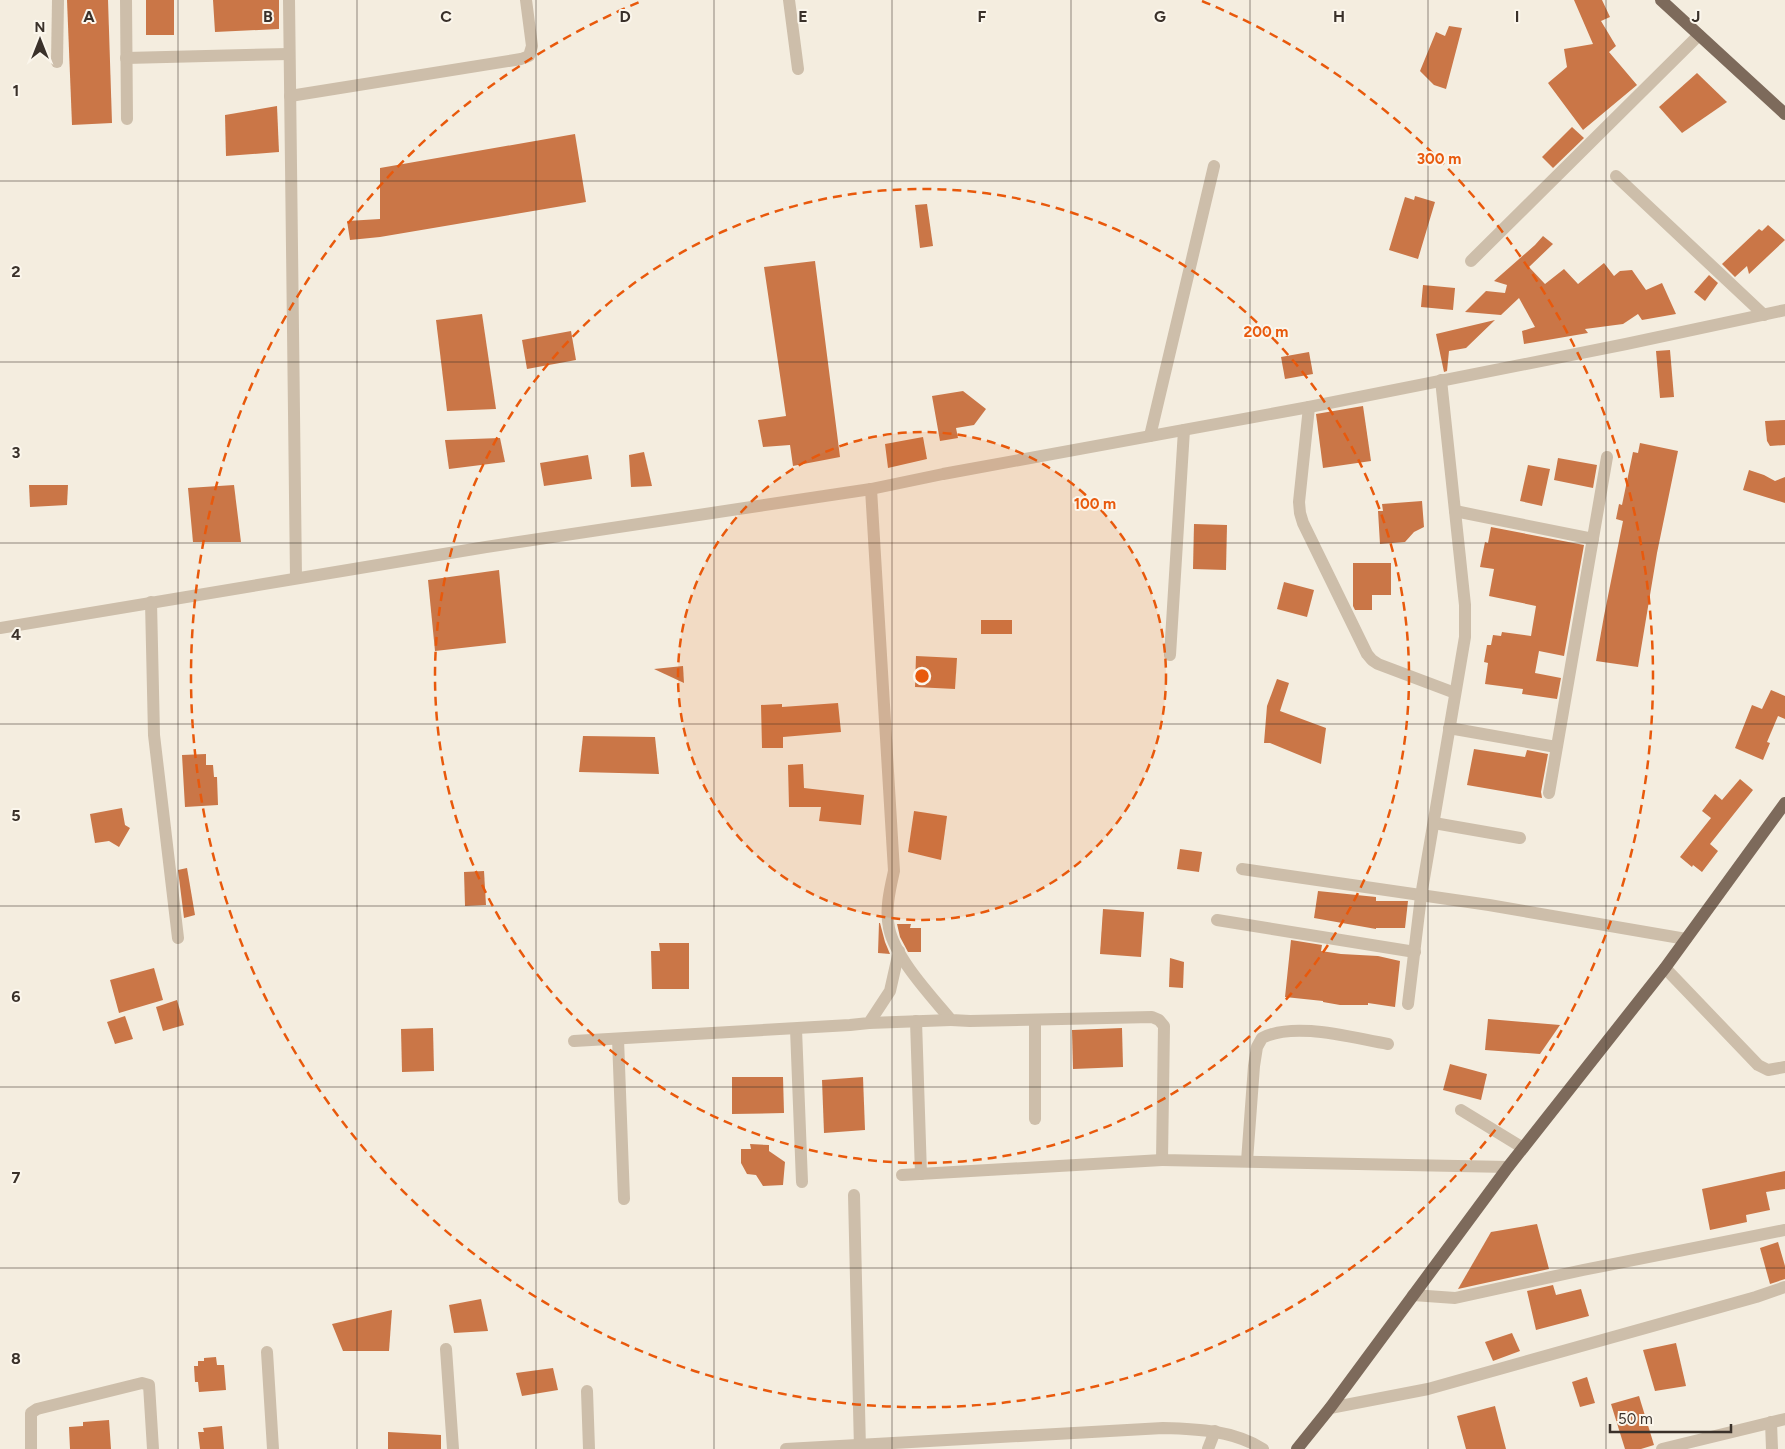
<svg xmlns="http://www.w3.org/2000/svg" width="1785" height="1449" viewBox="0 0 1785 1449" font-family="Figtree,sans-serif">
  <rect width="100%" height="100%" fill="#f4eddf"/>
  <g fill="#ca7647">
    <path d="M67,0H108L112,123L72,125Z"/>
    <rect x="146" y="0" width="28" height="35"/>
    <path d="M213,0H279V29L215,32Z"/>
    <path d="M1574,0H1602L1610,17L1601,21L1616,46L1609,52L1637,85L1583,130L1548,83L1567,67L1564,49L1593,44Z"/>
    <path d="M1449,26L1462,28L1446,89L1434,85L1420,71L1436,32L1445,36Z"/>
    <path d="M1697,73L1727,102L1682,133L1659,107Z"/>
    <path d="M277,106L279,152L226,156L225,115Z"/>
    <path d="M1572,127L1584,138L1553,168L1542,157Z"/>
    <path d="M575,134L586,202L380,237L350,240L347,221L380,219V168Z"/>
    <path d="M1415,196L1435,202L1418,259L1389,250L1405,197L1414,200Z"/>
    <path d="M927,204L933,246L920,248L915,205Z"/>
    <path d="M1768,225L1785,240L1749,274L1747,266L1735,277L1722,264L1759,229L1762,231Z"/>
    <path d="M1543,236L1553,244L1529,267L1545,284L1564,269L1578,284L1604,263L1614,276L1620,271L1632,270L1646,290L1662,283L1676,314L1642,320L1638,314L1623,324L1585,329L1588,333L1524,344L1522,331L1535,327L1519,298L1501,315L1465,312L1486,291L1505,293L1507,285L1494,281L1535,245Z"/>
    <path d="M815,261L840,457L793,466L790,445L763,447L758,420L786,416L764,267Z"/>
    <path d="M1709,275L1718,283L1705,301L1694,292Z"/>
    <path d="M1423,285L1455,288L1453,310L1421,307Z"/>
    <path d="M482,314L496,409L447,411L436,320Z"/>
    <path d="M1495,320L1466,348L1449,351L1447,371L1444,372L1436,334Z"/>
    <path d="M571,331L576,360L527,369L522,340Z"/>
    <path d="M1670,350L1674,397L1660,398L1656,351Z"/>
    <path d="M1309,352L1313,374L1285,379L1281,357Z"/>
    <path d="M963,391L986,409L974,425L956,428L958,438L940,441L932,396Z"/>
    <path d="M1363,406L1371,461L1323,468L1316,414Z"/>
    <path d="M1785,420V445L1770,446L1767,441L1765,421Z"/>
    <path d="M923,437L927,459L888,468L885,444Z"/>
    <path d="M500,438L505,462L449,469L445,440Z"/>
    <path d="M1640,443L1678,451L1657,553L1638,667L1596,661L1604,616L1623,521L1616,519L1619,504L1622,505L1633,452L1638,453Z"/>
    <path d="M644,452L652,486L631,487L629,455Z"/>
    <path d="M588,455L592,479L544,486L540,463Z"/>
    <path d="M1558,458L1597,465L1593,488L1554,480Z"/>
    <path d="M1528,465L1550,469L1542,506L1520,501Z"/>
    <path d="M1749,470L1764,475L1775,481L1785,477V503L1743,490Z"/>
    <path d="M29,485H68L67,505L30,507Z"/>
    <path d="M234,485L241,542H193L188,488Z"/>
    <path d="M1422,501L1424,527L1414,532L1405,542L1380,544L1378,511H1383L1382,504Z"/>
    <path d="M1194,524L1227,525L1226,570L1193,569Z"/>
    <path d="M1491,527L1584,545L1564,656L1539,651L1535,673L1561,678L1557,699L1522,694L1523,689L1485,684L1488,663L1484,662L1487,645H1491L1493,635L1501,636L1502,632L1531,636L1536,606L1489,596L1494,569L1480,567L1485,542L1488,543Z"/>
    <path d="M1353,563H1391V595H1372V610H1355L1353,606Z"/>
    <path d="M499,570L506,643L435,651L428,580Z"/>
    <path d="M1284,582L1314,590L1307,617L1277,609Z"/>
    <rect x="981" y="620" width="31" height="14"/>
    <path d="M916,656L957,658L955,689L915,687Z"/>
    <path d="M683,666L684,683L654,669Z"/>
    <path d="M1277,679L1289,683L1280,711L1326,728L1321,764L1270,743H1264L1267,706Z"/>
    <path d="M1771,690L1785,696V719L1778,716L1767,742L1770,743L1763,760L1735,748L1752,705L1762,709Z"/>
    <path d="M838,703L841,732L783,737V748H762L761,705L782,704V707Z"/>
    <path d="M583,736L655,737L659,774L579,772Z"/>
    <path d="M1474,749L1525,757L1527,750L1548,754L1541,792L1542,798L1467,785Z"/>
    <path d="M206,754V765H213L214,777H217L218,805L185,807L182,755Z"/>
    <path d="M803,764L804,788L864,795L861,825L819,821L821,807H789L788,765Z"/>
    <path d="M1740,779L1753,790L1710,844L1718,851L1702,872L1693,865L1692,867L1680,857L1711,818L1702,811L1715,794L1722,800Z"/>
    <path d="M122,808L125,825L130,828L119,847L109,841L95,843L90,814Z"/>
    <path d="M914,811L947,816L941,860L908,852Z"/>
    <path d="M1180,849L1202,852L1199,872L1177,869Z"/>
    <path d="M187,868L195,915L184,918L178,870Z"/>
    <path d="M484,871L486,905L465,906L464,872Z"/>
    <path d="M1318,891L1376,897V901H1408L1405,928H1376V929L1314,918Z"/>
    <path d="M1103,909L1144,912L1141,957L1100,954Z"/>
    <path d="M879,923H880L885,942L890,954L878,953Z"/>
    <path d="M897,924H911L910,928H921V952H908L900,937Z"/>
    <path d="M1291,940L1322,945L1321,951L1341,954L1378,956L1400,961L1395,1007L1368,1003V1005H1340L1323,1002V1001L1285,997Z"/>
    <path d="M659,943H689V989H652L651,951H660Z"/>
    <path d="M1170,958L1184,962L1183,988L1169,987Z"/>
    <path d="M154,968L163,1000L119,1013L110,980Z"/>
    <path d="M177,1000L184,1025L163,1031L156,1007Z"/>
    <path d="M125,1016L133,1039L115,1044L107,1022Z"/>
    <path d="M1488,1019L1560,1025L1540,1054L1485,1050Z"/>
    <path d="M433,1028L434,1071L402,1072L401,1029Z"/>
    <path d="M1122,1028L1123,1067L1073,1069L1072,1030Z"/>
    <path d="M1450,1064L1487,1074L1481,1100L1443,1090Z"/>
    <path d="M732,1077H783L784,1113L732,1114Z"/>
    <path d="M863,1077L865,1130L824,1133L822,1080Z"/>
    <path d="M750,1144L769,1145V1151L785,1162L783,1185L763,1186L756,1175L747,1174L741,1163V1149H751Z"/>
    <path d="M1785,1171V1189L1766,1192L1770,1210L1746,1215L1747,1222L1710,1230L1702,1189Z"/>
    <path d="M1537,1224L1549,1269L1458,1289L1491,1232Z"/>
    <path d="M1778,1242L1785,1266V1279L1770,1284L1760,1248Z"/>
    <path d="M1553,1285L1556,1295L1581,1289L1589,1316L1536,1330L1527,1291Z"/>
    <path d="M481,1299L488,1331L454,1333L449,1305Z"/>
    <path d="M392,1310L389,1351H343L332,1324Z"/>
    <path d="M1512,1333L1520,1351L1493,1361L1485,1342Z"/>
    <path d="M1676,1343L1686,1386L1655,1391L1643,1350Z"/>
    <path d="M216,1357L217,1365H224L226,1390L199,1392L198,1382H195L194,1366H198V1361H204V1358Z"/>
    <path d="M553,1368L558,1390L522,1396L516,1373Z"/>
    <path d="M1587,1377L1595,1403L1580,1407L1572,1382Z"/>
    <path d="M1639,1396L1654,1445L1641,1449H1625L1611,1404Z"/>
    <path d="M1495,1406L1506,1449H1466L1457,1416Z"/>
    <path d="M109,1420L111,1449H70L69,1427L83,1426V1422Z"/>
    <path d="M222,1426L224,1449H200L198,1432H204L203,1428Z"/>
    <path d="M388,1432L441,1435V1449H388Z"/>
  </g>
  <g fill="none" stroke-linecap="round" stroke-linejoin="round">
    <g stroke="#cdbeaa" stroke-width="12">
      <path d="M126,0L127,119"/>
      <path d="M289,0L296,578"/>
      <path d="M789,0L798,69"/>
      <path d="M126,58L289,54"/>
      <path d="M57,62L58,0"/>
      <path d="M290,96L521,59L529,56L532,46L526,0"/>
      <path d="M1616,176L1764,315"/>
      <path d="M1471,261L1699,35"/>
      <path d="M1309,407L1299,502L1300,513L1303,523L1367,654L1372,660L1378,664L1455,693"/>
      <path d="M1150,436L1214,166"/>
      <path d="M871,489L894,871C890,889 885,909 889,928C895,958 932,997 951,1020L970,1021L1152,1017L1159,1020L1164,1026L1162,1160L1508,1167"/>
      <path d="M1455,511L1593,539"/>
      <path d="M151,602L154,735L178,938"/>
      <path d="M0,628L486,547L871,489L943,474L1309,407L1626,344L1785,310"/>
      <path d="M1170,655L1184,430"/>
      <path d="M1449,728L1556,747"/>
      <path d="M1549,793L1607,457"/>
      <path d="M1434,823L1520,838"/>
      <path d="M1242,869L1489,905L1686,939"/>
      <path d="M1217,920L1415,952"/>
      <path d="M1665,968L1758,1065L1768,1070L1785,1067"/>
      <path d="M1408,1004L1421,896L1465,637V605L1441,380"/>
      <path d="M1035,1020V1119"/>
      <path d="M916,1021L921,1174"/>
      <path d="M869,1023L951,1020"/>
      <path d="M796,1029L802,1182"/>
      <path d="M618,1039L624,1199"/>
      <path d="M574,1041L850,1025L869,1023L890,991L899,951"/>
      <path d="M1461,1110L1523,1148"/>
      <path d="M1247,1161L1254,1066L1257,1047L1262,1038C1295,1021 1352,1038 1388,1044"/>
      <path d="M902,1175L1162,1160"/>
      <path d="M854,1195L860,1449"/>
      <path d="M1413,1295L1455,1298L1583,1270L1785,1230"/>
      <path d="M446,1349L453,1449"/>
      <path d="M267,1352L273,1449"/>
      <path d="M587,1391L589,1449"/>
      <path d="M1330,1408L1428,1389L1756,1297L1785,1287"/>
      <path d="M1771,1422L1772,1449"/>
      <path d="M31,1449V1413L37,1409L142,1383L149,1385L153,1449"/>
      <path d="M786,1449L1163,1428C1198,1429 1232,1430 1263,1449"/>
      <path d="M1208,1449L1215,1431"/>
      <path d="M1662,1449L1785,1419"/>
    </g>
    <g stroke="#7d6a5b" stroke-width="12">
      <path d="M1661,0L1785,114"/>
      <path d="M1297,1449L1330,1408L1508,1167L1665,968L1785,803"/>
    </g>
  </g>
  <path fill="none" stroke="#3a312a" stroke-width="1" stroke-opacity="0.55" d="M178,0V1449M357,0V1449M536,0V1449M714,0V1449M892,0V1449M1071,0V1449M1250,0V1449M1428,0V1449M1606,0V1449M0,181H1785M0,362H1785M0,543H1785M0,724H1785M0,906H1785M0,1087H1785M0,1268H1785"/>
  <circle cx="922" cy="676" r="244" fill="#e8590c" fill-opacity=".12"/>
  <g fill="none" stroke="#e8590c" stroke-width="2.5" stroke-dasharray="9 6">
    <circle cx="922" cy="676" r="244"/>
    <circle cx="922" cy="676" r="487"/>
    <path d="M1202 1A731 731 0 1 1 642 1"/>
  </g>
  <g font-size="16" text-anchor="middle" font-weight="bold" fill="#3a312a" stroke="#fbf6ec" stroke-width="4" stroke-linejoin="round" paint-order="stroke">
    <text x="89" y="22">A</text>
    <text x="268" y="22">B</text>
    <text x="446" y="22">C</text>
    <text x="625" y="22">D</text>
    <text x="803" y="22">E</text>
    <text x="982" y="22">F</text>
    <text x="1160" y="22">G</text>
    <text x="1339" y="22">H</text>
    <text x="1517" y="22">I</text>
    <text x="1696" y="22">J</text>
    <text x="16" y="96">1</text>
    <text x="16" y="277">2</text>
    <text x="16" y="458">3</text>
    <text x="16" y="640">4</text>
    <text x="16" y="821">5</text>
    <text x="16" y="1002">6</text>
    <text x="16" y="1183">7</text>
    <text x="16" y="1364">8</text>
  </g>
  <circle cx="922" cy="676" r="8" fill="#e8590c" stroke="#fbf6ec" stroke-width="2.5"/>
  <g font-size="15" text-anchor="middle" font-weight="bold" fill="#e8590c" stroke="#fbf6ec" stroke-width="4" stroke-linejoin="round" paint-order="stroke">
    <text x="1439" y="164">300 m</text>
    <text x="1266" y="337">200 m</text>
    <text x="1095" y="509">100 m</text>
  </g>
  <g transform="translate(40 40)" stroke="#fbf6ec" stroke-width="4" paint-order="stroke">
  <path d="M0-4L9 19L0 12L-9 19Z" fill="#3a312a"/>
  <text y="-8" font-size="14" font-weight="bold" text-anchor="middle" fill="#3a312a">N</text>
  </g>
  <path d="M1610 1424v8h121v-8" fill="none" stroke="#3a312a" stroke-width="2.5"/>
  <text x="1618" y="1424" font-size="15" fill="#3a312a" stroke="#fbf6ec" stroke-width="4" paint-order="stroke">50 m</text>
</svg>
